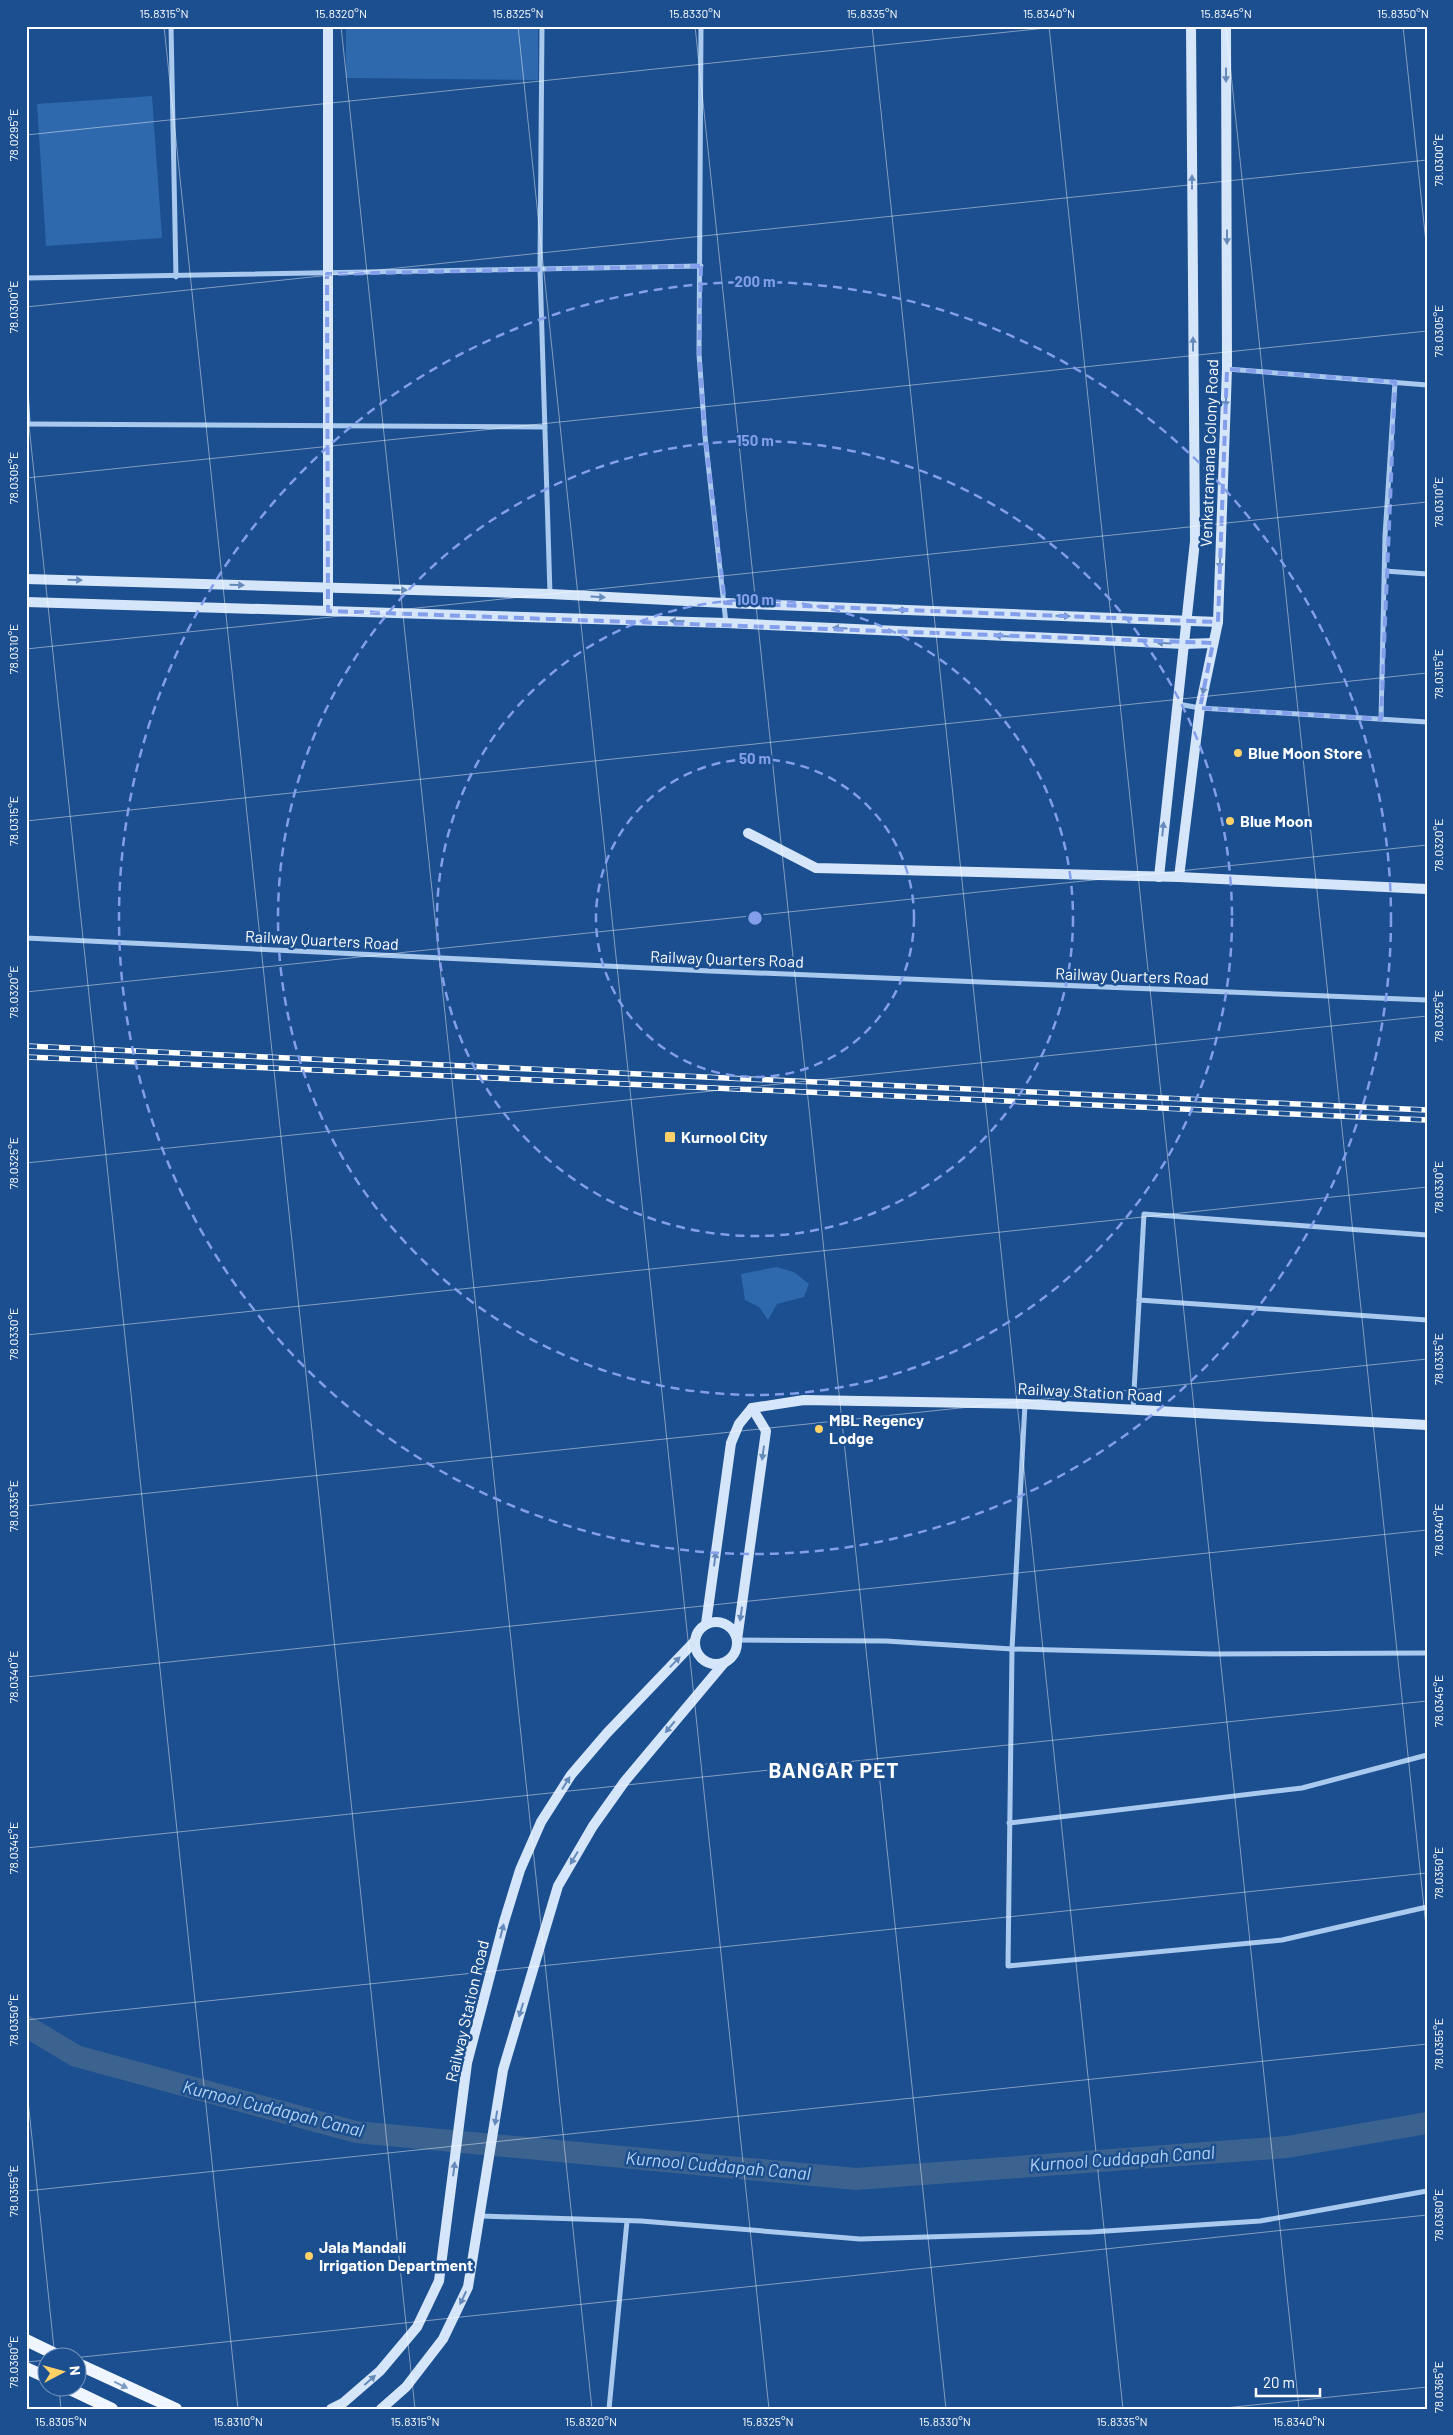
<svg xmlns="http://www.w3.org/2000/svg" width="1453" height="2435" viewBox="0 0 1453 2435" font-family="Barlow,sans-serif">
  <rect width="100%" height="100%" fill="#1b4f8f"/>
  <g fill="#2e69ad">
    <path d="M346,26H538V80L346,78Z"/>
    <path d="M152,96L162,238L46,246L37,104Z"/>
    <path d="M776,1267L794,1272L809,1284L804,1297L777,1304L768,1320L759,1307L745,1300L741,1274Z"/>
  </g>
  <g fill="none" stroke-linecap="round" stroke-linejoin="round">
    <path stroke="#3c6290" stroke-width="22" d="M26,2026L76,2056L356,2132L856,2179L1287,2147L1427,2123"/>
    <g stroke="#a9c9ee" stroke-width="5">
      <path d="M171,26L176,277"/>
      <path d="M542,26L540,269L550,594"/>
      <path d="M701,26L699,354L705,436L726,623"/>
      <path d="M26,278L701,266"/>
      <path d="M1227,369L1427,385"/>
      <path d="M26,388L28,424"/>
      <path d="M26,424L545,427"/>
      <path d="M1385,571L1427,574"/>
      <path d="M1178,704L1200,708L1427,722"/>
      <path d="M1381,719L1385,536L1395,382"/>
      <path d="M26,938L710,971L1427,1000"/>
      <path d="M1139,1300L1427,1320"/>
      <path d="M1025,1404L1012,1649L1008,1966L1282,1940L1427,1907"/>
      <path d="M1133,1409L1144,1214L1427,1235"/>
      <path d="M737,1640L886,1641L1012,1649L1214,1654L1427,1653"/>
      <path d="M1009,1823L1302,1788L1427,1755"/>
      <path d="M481,2216L641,2221L860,2239L1091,2232L1260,2221L1427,2191"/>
      <path d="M609,2409L627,2221"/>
    </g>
    <g stroke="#d6e6fa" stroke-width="10">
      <path d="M328,26V611"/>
      <path d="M26,579L550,594L725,603L1218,622"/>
      <path d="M26,602L726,623L1184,644L1213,643"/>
      <path d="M748,833L816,868L1179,877L1427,889"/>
      <path d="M1159,877L1195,541L1191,26"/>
      <path d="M1179,877L1200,708L1218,622L1227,369L1226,26"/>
      <circle cx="716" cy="1643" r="21"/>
      <path d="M706,1624L731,1443L739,1424L752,1408L804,1400L1025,1404L1427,1425"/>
      <path d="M737,1640L766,1431L752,1408"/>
      <path d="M331,2409L343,2403L380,2371L417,2327L439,2281L467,2063L504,1922L520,1870L541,1822L571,1775L607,1733L695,1641"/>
      <path d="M381,2409L406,2387L443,2339L468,2287L503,2070L558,1886L593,1826L625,1781L724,1663"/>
    </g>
    <g stroke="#f0f6ff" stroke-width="12">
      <path d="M26,2340L63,2358"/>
      <path d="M78,2364L176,2409"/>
      <path d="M26,2368L48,2378"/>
      <path d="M68,2388L112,2409"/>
    </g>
    <g stroke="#fff" stroke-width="5.5">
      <g id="rail">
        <path d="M26,1046L1427,1110"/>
        <path d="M26,1057L1427,1120"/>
      </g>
    </g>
    <use href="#rail" stroke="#1b4f8f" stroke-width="4" stroke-dasharray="11" stroke-linecap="butt"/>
  </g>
  <defs><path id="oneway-solid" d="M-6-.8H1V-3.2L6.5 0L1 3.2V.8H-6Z" transform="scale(1.25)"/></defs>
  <g fill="#668bba">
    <use href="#oneway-solid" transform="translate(1226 75) rotate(90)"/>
    <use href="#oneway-solid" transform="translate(1192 182) rotate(-90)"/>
    <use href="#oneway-solid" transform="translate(1227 237) rotate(90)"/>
    <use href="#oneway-solid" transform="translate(1193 344) rotate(-90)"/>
    <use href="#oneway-solid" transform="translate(1226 400) rotate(92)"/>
    <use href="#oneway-solid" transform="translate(1220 562) rotate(92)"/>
    <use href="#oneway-solid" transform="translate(75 580) rotate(2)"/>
    <use href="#oneway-solid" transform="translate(237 585) rotate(2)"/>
    <use href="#oneway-solid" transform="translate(400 590) rotate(2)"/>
    <use href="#oneway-solid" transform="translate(598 597) rotate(3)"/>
    <use href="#oneway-solid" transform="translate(900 610) rotate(2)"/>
    <use href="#oneway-solid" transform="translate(1063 616) rotate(2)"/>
    <use href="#oneway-solid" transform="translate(677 621) rotate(-179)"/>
    <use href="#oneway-solid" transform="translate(840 628) rotate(-177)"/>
    <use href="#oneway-solid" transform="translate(1002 636) rotate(-177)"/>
    <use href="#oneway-solid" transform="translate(1164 643) rotate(-177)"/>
    <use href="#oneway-solid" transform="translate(1204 687) rotate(101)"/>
    <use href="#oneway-solid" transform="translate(1163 829) rotate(-84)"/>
    <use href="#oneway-solid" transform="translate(763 1453) rotate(98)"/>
    <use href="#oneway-solid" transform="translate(715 1559) rotate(-82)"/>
    <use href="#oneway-solid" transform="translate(741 1614) rotate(98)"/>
    <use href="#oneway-solid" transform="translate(675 1662) rotate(-46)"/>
    <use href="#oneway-solid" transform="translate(670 1727) rotate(130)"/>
    <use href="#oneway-solid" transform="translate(566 1783) rotate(-58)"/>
    <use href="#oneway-solid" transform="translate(574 1858) rotate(121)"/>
    <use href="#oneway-solid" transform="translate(502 1931) rotate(-76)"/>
    <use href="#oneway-solid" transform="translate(521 2010) rotate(107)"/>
    <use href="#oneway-solid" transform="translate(496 2118) rotate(99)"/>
    <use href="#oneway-solid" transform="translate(454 2169) rotate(-83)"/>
    <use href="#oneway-solid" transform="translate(463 2298) rotate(115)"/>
    <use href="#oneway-solid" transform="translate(370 2380) rotate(-41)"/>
  </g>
  <use fill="#7b9ac1" href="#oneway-solid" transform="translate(121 2385) rotate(26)"/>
  <path fill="none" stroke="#839eea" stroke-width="4" stroke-dasharray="10 6" stroke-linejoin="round" d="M701,266L699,354L705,436L725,603L1218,622L1227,369L1395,382L1381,719L1200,708L1213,643L328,611L327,274Z"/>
  <path fill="none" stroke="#fff" stroke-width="1" stroke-opacity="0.45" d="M164,26L415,2409M341,26L592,2409M518,26L769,2409M695,26L946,2409M872,26L1123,2409M1049,26L1299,2409M1226,26L1427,1936M1403,26L1427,252M26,135L1065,26M26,307L1427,160M26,397L238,2409M26,478L1427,331M26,649L1427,502M26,821L1427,673M26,992L1427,845M26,1163L1427,1016M26,1335L1427,1187M26,1506L1427,1359M26,1677L1427,1530M26,1848L1427,1701M26,2020L1427,1873M26,2081L55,2358M26,2191L1427,2044M73,2358L1427,2215M26,2362L48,2360M59,2388L61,2409M1215,2409L1427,2387"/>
  <g fill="none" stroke="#839eea" stroke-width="2.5" stroke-dasharray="9 6">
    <circle cx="755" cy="918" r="159"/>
    <circle cx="755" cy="918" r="318"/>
    <circle cx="755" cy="918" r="477"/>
    <circle cx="755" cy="918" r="636"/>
  </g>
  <g fill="#ffd166" stroke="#1b4f8f" stroke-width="2">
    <circle cx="1238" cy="753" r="5"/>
    <circle cx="1230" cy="821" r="5"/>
    <rect x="664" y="1131" width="12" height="12" rx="2.5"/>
    <circle cx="819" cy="1429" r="5"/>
    <circle cx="309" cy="2256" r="5"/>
  </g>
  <g text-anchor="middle" stroke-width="5" stroke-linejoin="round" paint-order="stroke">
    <g font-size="16" fill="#fff" stroke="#1b4f8f">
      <text transform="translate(1209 453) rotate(-88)" y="6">Venkatramana Colony Road</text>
      <text transform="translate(322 940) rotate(3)" y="6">Railway Quarters Road</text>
      <text transform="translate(727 959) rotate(2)" y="6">Railway Quarters Road</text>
      <text transform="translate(1132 976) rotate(2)" y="6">Railway Quarters Road</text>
      <text transform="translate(1090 1392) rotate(3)" y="6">Railway Station Road</text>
      <text transform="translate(467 2011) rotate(-77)" y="6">Railway Station Road</text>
    </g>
    <g font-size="16" font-weight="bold" fill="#fff" stroke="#1b4f8f" text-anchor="start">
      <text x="1248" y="759">Blue Moon Store</text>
      <text x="1240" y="827">Blue Moon</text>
      <text x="681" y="1143">Kurnool City</text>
      <text x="829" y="1426">MBL Regency<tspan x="829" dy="18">Lodge</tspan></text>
      <text x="319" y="2253">Jala Mandali<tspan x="319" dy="18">Irrigation Department</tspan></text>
    </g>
    <g font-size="18" font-style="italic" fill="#b5d3f5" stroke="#1b4f8f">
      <text transform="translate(273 2109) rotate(14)" y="6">Kurnool Cuddapah Canal</text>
      <text transform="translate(1122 2159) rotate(-4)" y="6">Kurnool Cuddapah Canal</text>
      <text transform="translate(718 2166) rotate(5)" y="6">Kurnool Cuddapah Canal</text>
    </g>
    <g font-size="21" font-weight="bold" letter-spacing="1" fill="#fff" stroke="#1b4f8f">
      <text x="834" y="1778">BANGAR PET</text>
    </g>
  </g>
  <circle cx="755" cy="918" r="8" fill="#839eea" stroke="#1b4f8f" stroke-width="2.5"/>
  <g font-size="15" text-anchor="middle" font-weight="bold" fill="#839eea" stroke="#1b4f8f" stroke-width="5" stroke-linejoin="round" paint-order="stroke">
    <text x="755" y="287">200 m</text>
    <text x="755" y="446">150 m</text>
    <text x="755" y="605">100 m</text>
    <text x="755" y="764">50 m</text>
  </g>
  <rect width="1453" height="2435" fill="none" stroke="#1b4f8f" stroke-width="55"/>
  <g transform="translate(62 2372) rotate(84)"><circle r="24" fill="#1b4f8f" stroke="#7695bc"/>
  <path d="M0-4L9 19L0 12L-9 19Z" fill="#ffd166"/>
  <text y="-8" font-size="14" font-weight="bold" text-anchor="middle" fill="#ffffff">N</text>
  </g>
  <path d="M1256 2388v8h64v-8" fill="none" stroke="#ffffff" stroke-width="2.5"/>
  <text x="1263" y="2388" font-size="15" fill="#ffffff" stroke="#1b4f8f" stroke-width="4" paint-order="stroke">20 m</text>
  <rect x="28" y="28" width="1398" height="2380" fill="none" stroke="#fff" stroke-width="2"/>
  <g font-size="12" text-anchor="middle" fill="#fff">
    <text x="164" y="18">15.8315°N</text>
    <text x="341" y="18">15.8320°N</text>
    <text x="518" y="18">15.8325°N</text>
    <text x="695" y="18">15.8330°N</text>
    <text x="872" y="18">15.8335°N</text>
    <text x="1049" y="18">15.8340°N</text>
    <text x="1226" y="18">15.8345°N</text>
    <text x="1403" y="18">15.8350°N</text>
    <text transform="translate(14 135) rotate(-90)" y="4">78.0295°E</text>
    <text transform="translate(1439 160) rotate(-90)" y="4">78.0300°E</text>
    <text transform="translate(14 307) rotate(-90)" y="4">78.0300°E</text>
    <text transform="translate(1439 331) rotate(-90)" y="4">78.0305°E</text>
    <text transform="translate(14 478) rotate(-90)" y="4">78.0305°E</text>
    <text transform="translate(1439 502) rotate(-90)" y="4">78.0310°E</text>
    <text transform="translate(14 649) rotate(-90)" y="4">78.0310°E</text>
    <text transform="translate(1439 674) rotate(-90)" y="4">78.0315°E</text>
    <text transform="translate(14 821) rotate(-90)" y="4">78.0315°E</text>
    <text transform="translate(1439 845) rotate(-90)" y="4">78.0320°E</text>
    <text transform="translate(14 992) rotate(-90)" y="4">78.0320°E</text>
    <text transform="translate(1439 1016) rotate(-90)" y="4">78.0325°E</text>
    <text transform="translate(14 1163) rotate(-90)" y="4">78.0325°E</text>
    <text transform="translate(1439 1187) rotate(-90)" y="4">78.0330°E</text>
    <text transform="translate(14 1334) rotate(-90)" y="4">78.0330°E</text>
    <text transform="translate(1439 1359) rotate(-90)" y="4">78.0335°E</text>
    <text transform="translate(14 1506) rotate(-90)" y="4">78.0335°E</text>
    <text transform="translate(1439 1530) rotate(-90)" y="4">78.0340°E</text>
    <text transform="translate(14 1677) rotate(-90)" y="4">78.0340°E</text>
    <text transform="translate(1439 1701) rotate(-90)" y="4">78.0345°E</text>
    <text transform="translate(14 1848) rotate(-90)" y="4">78.0345°E</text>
    <text transform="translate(1439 1873) rotate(-90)" y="4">78.0350°E</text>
    <text transform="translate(14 2020) rotate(-90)" y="4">78.0350°E</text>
    <text transform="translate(1439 2044) rotate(-90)" y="4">78.0355°E</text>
    <text transform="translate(14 2191) rotate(-90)" y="4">78.0355°E</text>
    <text transform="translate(1439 2215) rotate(-90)" y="4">78.0360°E</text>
    <text transform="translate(14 2362) rotate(-90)" y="4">78.0360°E</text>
    <text transform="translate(1439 2387) rotate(-90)" y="4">78.0365°E</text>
    <text x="61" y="2426">15.8305°N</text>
    <text x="238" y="2426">15.8310°N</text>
    <text x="415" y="2426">15.8315°N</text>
    <text x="591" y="2426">15.8320°N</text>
    <text x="768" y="2426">15.8325°N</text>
    <text x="945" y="2426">15.8330°N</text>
    <text x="1122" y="2426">15.8335°N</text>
    <text x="1299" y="2426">15.8340°N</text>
  </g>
</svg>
